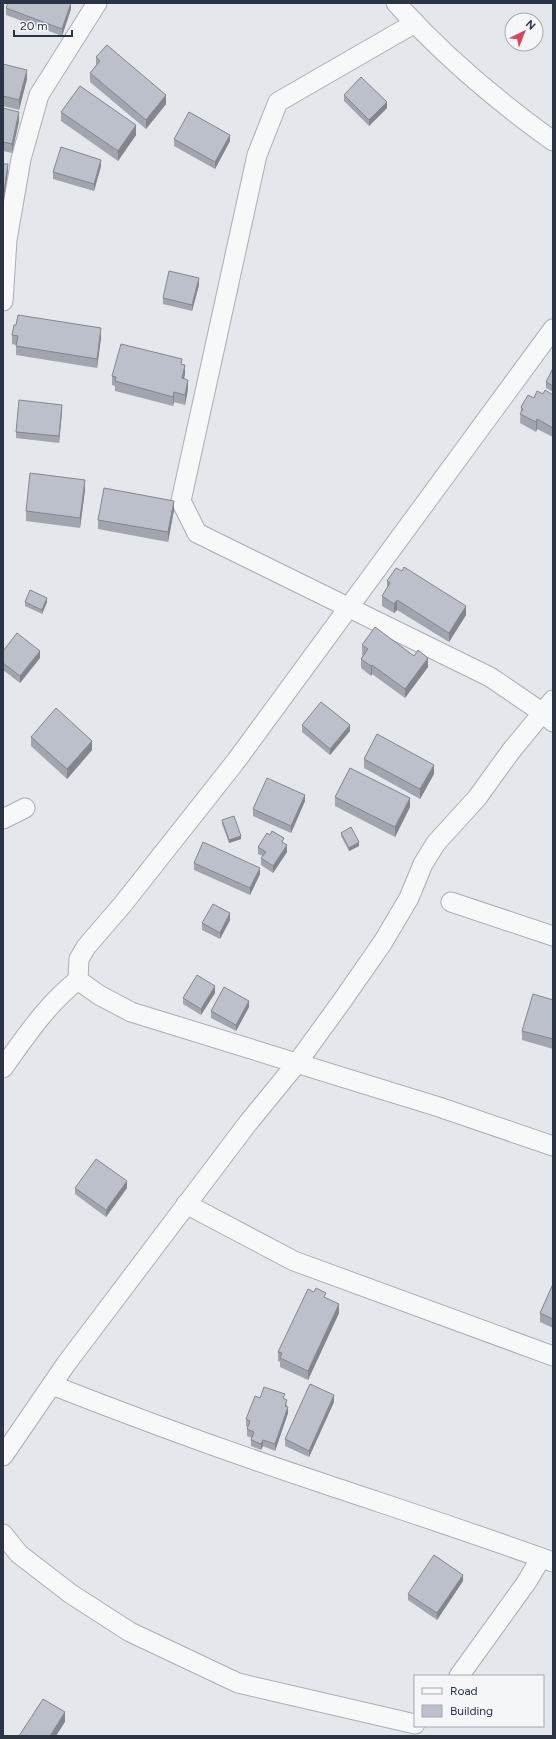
<svg xmlns="http://www.w3.org/2000/svg" width="556" height="1739" viewBox="0 0 556 1739" font-family="Figtree,sans-serif">
  <rect width="100%" height="100%" fill="#e4e7ec"/>
  <g fill="none" stroke-linecap="round" stroke-linejoin="round">
    <g stroke="#a9aeb7" stroke-width="21">
      <g id="minor">
        <path d="M396,3C443,55 497,101 553,141"/>
        <path d="M415,23L278,102L257,155L181,501L197,533L490,677L543,713L553,722"/>
        <path d="M3,301L7,240L21,159L39,95L97,3"/>
        <path d="M3,819L25,808"/>
        <path d="M451,902L553,936"/>
        <path d="M78,980L79,959L86,947L123,904L236,761L553,329"/>
        <path d="M3,1068C26,1036 47,1004 78,980L99,995L131,1012L439,1107L553,1146"/>
        <path d="M186,1204L294,1261L553,1356"/>
        <path d="M52,1385C141,1420 231,1453 322,1483C399,1509 476,1534 553,1562"/>
        <path d="M3,1456L66,1364L248,1123L297,1063L342,1001L383,942L409,898L423,864L436,843L477,798L511,751L553,700"/>
        <path d="M3,1534L19,1554L71,1594L130,1632L238,1683L415,1724"/>
        <path d="M459,1676L526,1583L541,1558"/>
      </g>
    </g>
    <use href="#minor" stroke="#f7f8fa" stroke-width="19"/>
  </g>
  <g fill="#a1a5ae">
    <path d="M6,8L71,9L62,36L6,15Z"/>
    <path d="M96,57L166,104L146,129L90,82V73L96,65Z"/>
    <path d="M3,64L27,79L19,110L3,106Z"/>
    <path d="M344,95L387,108L369,126L344,101Z"/>
    <path d="M3,108L19,121L12,153L3,151Z"/>
    <path d="M61,112L136,135L118,161L61,121Z"/>
    <path d="M174,139L230,141L215,169L174,146Z"/>
    <path d="M101,166L94,191L53,179V172Z"/>
    <path d="M199,285L192,311L163,304V298Z"/>
    <path d="M12,335L101,338L97,368L16,355V345L12,344Z"/>
    <path d="M182,364L185,374L184,379L188,389L185,405L174,402L173,406L115,391V386L112,385V376Z"/>
    <path d="M553,368V392L546,388V382Z"/>
    <path d="M543,394L553,395V437L537,429L536,432L520,423L521,407L534,398Z"/>
    <path d="M62,411L59,443L16,438V432Z"/>
    <path d="M85,490L80,528L26,521V511Z"/>
    <path d="M174,510L168,542L98,529V520Z"/>
    <path d="M402,571L466,615L449,642L397,610L394,613L382,606V596L387,588V581Z"/>
    <path d="M25,602H47L42,614L25,606Z"/>
    <path d="M362,645L428,667L405,698L372,674L371,676L361,668V659L363,656L362,655Z"/>
    <path d="M3,651L40,658L20,683L3,670Z"/>
    <path d="M302,725L350,731L330,755L302,732Z"/>
    <path d="M31,737L92,750L67,779L31,746Z"/>
    <path d="M364,759L434,774L420,799L364,768Z"/>
    <path d="M335,797L410,807L395,837L335,806Z"/>
    <path d="M305,801L291,833L253,816V809Z"/>
    <path d="M222,820L241,839L229,843L222,824Z"/>
    <path d="M341,833L359,846L349,851L341,836Z"/>
    <path d="M284,843L287,852L273,873L261,865V858L263,856L258,854V847Z"/>
    <path d="M194,863L260,874L250,895L194,870Z"/>
    <path d="M230,920L220,939L202,930V923Z"/>
    <path d="M215,993L201,1015L183,1004V998Z"/>
    <path d="M553,1000V1049L522,1040V1031Z"/>
    <path d="M249,1007L236,1031L211,1018V1011Z"/>
    <path d="M75,1188H127L106,1217L75,1194Z"/>
    <path d="M553,1284V1328L540,1322V1313Z"/>
    <path d="M326,1298L339,1313L308,1380L280,1367V1362L278,1361V1352Z"/>
    <path d="M260,1398L285,1399L287,1406L288,1413L275,1451L263,1446L261,1450L251,1446V1440L252,1438L247,1436V1429L248,1427L246,1426V1419Z"/>
    <path d="M334,1402L309,1457L285,1446V1439Z"/>
    <path d="M463,1581L437,1620L408,1600V1594Z"/>
  </g>
  <g fill="#83868d">
    <path d="M71,3V9L62,36V29Z"/>
    <path d="M27,70V79L19,110V100Z"/>
    <path d="M166,95V104L146,129V120Z"/>
    <path d="M387,102V108L369,126V120Z"/>
    <path d="M19,112V121L12,153V144Z"/>
    <path d="M136,125V135L118,161V151Z"/>
    <path d="M230,135V141L215,169V162Z"/>
    <path d="M101,160V166L94,191V184Z"/>
    <path d="M8,164V171L4,198V192Z"/>
    <path d="M199,278V285L192,311V305Z"/>
    <path d="M101,328V338L97,368V359Z"/>
    <path d="M185,365V374L182,387V378Z"/>
    <path d="M188,380V389L185,405V395Z"/>
    <path d="M174,392V402L173,406V397Z"/>
    <path d="M62,405V411L59,443V436Z"/>
    <path d="M537,419V429L536,432V422Z"/>
    <path d="M85,480V490L80,528V518Z"/>
    <path d="M174,501V510L168,542V532Z"/>
    <path d="M47,598V602L42,614V610Z"/>
    <path d="M397,600V610L394,613V604Z"/>
    <path d="M466,606V615L449,642V633Z"/>
    <path d="M40,651V658L20,683V676Z"/>
    <path d="M428,658V667L405,698V689Z"/>
    <path d="M372,665V674L371,676V666Z"/>
    <path d="M350,725V731L330,755V749Z"/>
    <path d="M92,741V750L67,779V769Z"/>
    <path d="M434,765V774L420,799V789Z"/>
    <path d="M305,795V801L291,833V826Z"/>
    <path d="M410,798V807L395,837V827Z"/>
    <path d="M241,836V839L229,843V840Z"/>
    <path d="M359,842V846L349,851V848Z"/>
    <path d="M287,845V852L273,873V866Z"/>
    <path d="M260,868V874L250,895V888Z"/>
    <path d="M230,913V920L220,939V933Z"/>
    <path d="M215,986V993L201,1015V1009Z"/>
    <path d="M249,1001V1007L236,1031V1025Z"/>
    <path d="M127,1181V1188L106,1217V1210Z"/>
    <path d="M339,1304V1313L308,1380V1371Z"/>
    <path d="M334,1395V1402L309,1457V1451Z"/>
    <path d="M288,1407V1413L275,1451V1444Z"/>
    <path d="M263,1440V1446L261,1450V1444Z"/>
    <path d="M463,1575V1581L437,1620V1613Z"/>
    <path d="M65,1712V1722L56,1736H50Z"/>
  </g>
  <g fill="#bbc0ca" stroke="#83868d">
    <path d="M8,3H71L62,29L6,8Z"/>
    <path d="M107,45L166,95L146,120L90,73L100,61L96,57Z"/>
    <path d="M3,64L27,70L19,100L3,96Z"/>
    <path d="M361,77L387,102L369,120L344,95Z"/>
    <path d="M80,86L136,125L118,151L61,112Z"/>
    <path d="M3,108L19,112L12,144L3,142Z"/>
    <path d="M189,112L230,135L215,162L174,139Z"/>
    <path d="M61,147L101,160L94,184L53,172Z"/>
    <path d="M3,164H8L4,192L3,191Z"/>
    <path d="M169,271L199,278L192,305L163,298Z"/>
    <path d="M18,315L101,328L97,359L16,346L18,336L12,335L14,325H16Z"/>
    <path d="M121,344L182,359L181,364L185,365L182,378L188,380L185,395L174,392L173,397L115,381L116,377L112,376Z"/>
    <path d="M553,368V386L546,382Z"/>
    <path d="M545,390L553,395V428L537,419L536,422L520,414L523,409L521,407L528,395L534,398L537,391L543,394Z"/>
    <path d="M19,400L62,405L59,436L16,432Z"/>
    <path d="M30,473L85,480L80,518L26,511Z"/>
    <path d="M104,488L174,501L168,532L98,520Z"/>
    <path d="M404,567L466,606L449,633L397,600L394,604L382,596L390,583L387,581L396,568L402,571Z"/>
    <path d="M30,590L47,598L42,610L25,602Z"/>
    <path d="M375,627L414,656L418,650L428,658L405,689L372,665L371,666L361,659L368,649L362,645Z"/>
    <path d="M17,633L40,651L20,676L3,663V651Z"/>
    <path d="M321,702L350,725L330,749L302,725Z"/>
    <path d="M56,708L92,741L67,769L31,737Z"/>
    <path d="M377,734L434,765L420,789L364,759Z"/>
    <path d="M350,768L410,798L395,827L335,797Z"/>
    <path d="M267,778L305,795L291,826L253,809Z"/>
    <path d="M234,816L241,836L229,840L222,820Z"/>
    <path d="M351,827L359,842L349,848L341,833Z"/>
    <path d="M272,831L284,838L282,842L287,845L273,866L261,858L266,852L258,847L267,833L270,835Z"/>
    <path d="M203,842L260,868L250,888L194,863Z"/>
    <path d="M213,904L230,913L220,933L202,923Z"/>
    <path d="M197,975L215,986L201,1009L183,998Z"/>
    <path d="M224,987L249,1001L236,1025L211,1011Z"/>
    <path d="M533,994L553,1000V1039L522,1031Z"/>
    <path d="M96,1159L127,1181L106,1210L75,1188Z"/>
    <path d="M553,1284V1319L540,1313Z"/>
    <path d="M316,1288L326,1293L324,1297L339,1304L308,1371L280,1358L282,1353L278,1352L308,1289L314,1292Z"/>
    <path d="M310,1384L334,1395L309,1451L285,1439Z"/>
    <path d="M264,1387L285,1394L283,1398L287,1400L285,1406L288,1407L275,1444L263,1440L261,1444L251,1440L254,1432L247,1429L250,1421L246,1419L255,1396L260,1398Z"/>
    <path d="M434,1555L463,1575L437,1613L408,1594Z"/>
    <path d="M43,1699L65,1712L50,1736H19Z"/>
  </g>
  <rect width="556" height="1739" fill="none" stroke="#2b3445" stroke-width="8"/>
  <rect x="414" y="1675" width="130" height="52" fill="#f4f6f9" stroke="#a4a8b1"/>
  <rect x="422" y="1688" width="20" height="6" fill="#f7f8fa" stroke="#a4a8b1"/>
  <text x="450" y="1695" font-size="12" fill="#2b3445">Road</text>
  <rect x="422" y="1705" width="20" height="12" fill="#bbc0ca" stroke="#a4a8b1"/>
  <text x="450" y="1715" font-size="12" fill="#2b3445">Building</text>
  <g transform="translate(524 32) rotate(43)"><circle r="19" fill="#f4f6f9" stroke="#a4a8b1"/>
  <path d="M0-3L7 15L0 10L-7 15Z" fill="#d1495b"/>
  <text y="-6" font-size="11" font-weight="bold" text-anchor="middle" fill="#2b3445">N</text>
  </g>
  <path d="M14 30v6h58v-6" fill="none" stroke="#2b3445" stroke-width="2"/>
  <text x="20" y="30" font-size="12" fill="#2b3445" stroke="#f4f6f9" stroke-width="3" paint-order="stroke">20 m</text>
</svg>
